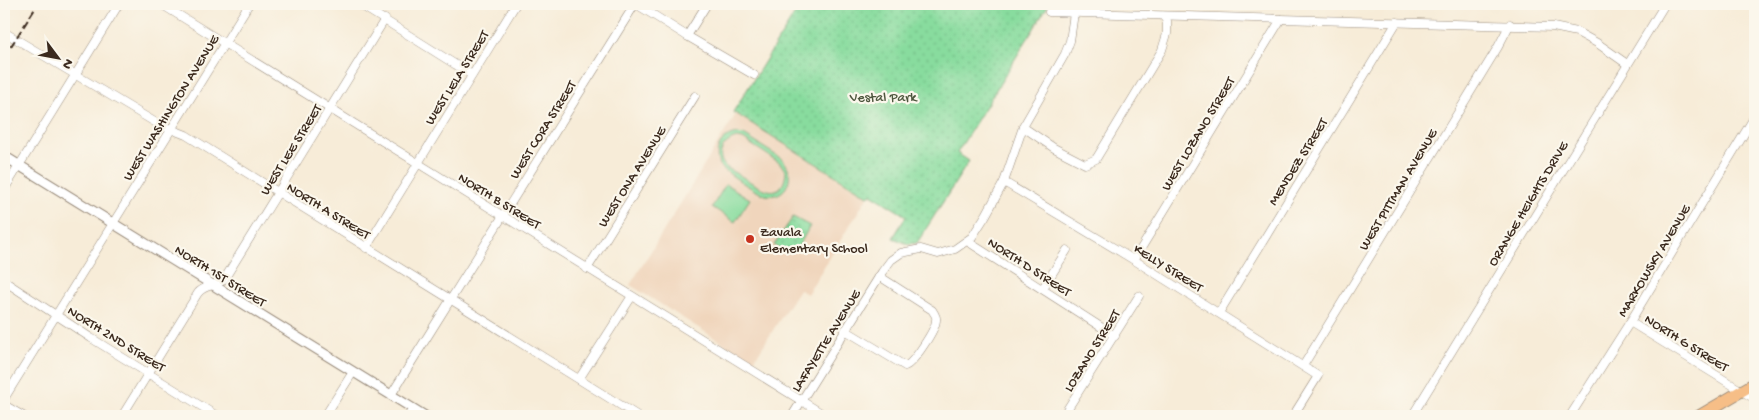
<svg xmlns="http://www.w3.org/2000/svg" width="1759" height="420" viewBox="0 0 1759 420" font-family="'Gochi Hand',sans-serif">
  <defs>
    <pattern id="park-dots" width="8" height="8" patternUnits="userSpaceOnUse" patternTransform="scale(1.25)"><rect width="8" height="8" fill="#88dc9e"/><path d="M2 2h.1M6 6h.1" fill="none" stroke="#76bd88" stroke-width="1.8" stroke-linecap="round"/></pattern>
  </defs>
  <rect width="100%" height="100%" fill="#fbf7ec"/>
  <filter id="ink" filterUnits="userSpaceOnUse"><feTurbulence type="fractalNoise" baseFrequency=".02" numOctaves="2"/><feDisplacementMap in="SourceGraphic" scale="10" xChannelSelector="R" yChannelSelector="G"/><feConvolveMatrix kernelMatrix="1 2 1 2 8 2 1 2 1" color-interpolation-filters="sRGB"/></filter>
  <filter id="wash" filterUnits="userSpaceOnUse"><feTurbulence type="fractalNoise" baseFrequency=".0096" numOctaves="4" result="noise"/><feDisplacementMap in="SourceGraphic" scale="20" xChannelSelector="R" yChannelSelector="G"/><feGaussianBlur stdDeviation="1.12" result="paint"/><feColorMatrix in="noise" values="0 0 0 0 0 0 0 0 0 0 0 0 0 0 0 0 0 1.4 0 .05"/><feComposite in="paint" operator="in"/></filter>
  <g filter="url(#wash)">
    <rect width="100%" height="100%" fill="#f7ecd8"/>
    <path fill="#f0d5bc" d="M736,114L868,196L807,294L799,289L753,362L630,285Z"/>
    <g fill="#88dc9e" stroke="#62835e" fill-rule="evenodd">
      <path d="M737,134L744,135L782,159C797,173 788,200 765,195C757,193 725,172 719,165C714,150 720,137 737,134ZM737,138L743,139L780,163L786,172C783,202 761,189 746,179C740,175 732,172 726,167C714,155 724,141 737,138Z"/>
      <path d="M726,184L750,199L735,222L712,207Z"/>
    </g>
    <g fill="url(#park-dots)" stroke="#62835e">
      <path d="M801,4H1049L957,153L969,161L917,243L908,244L893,238L906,216L871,194L868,196L733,112Z"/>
      <path d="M793,217L810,226L797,249L795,250L780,249L774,245Z"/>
    </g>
  </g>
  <g filter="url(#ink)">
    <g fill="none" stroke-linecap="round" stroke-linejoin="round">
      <g stroke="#998b7b" stroke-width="9">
        <g id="minor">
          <path d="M161,4L826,416"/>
          <path d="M359,4L472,75"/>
          <path d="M636,4L687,36L754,75"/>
          <path d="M1049,12L1553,27L1577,32L1597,43L1627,64"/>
          <path d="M4,32L158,124L186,135L638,416"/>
          <path d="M687,36L707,4"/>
          <path d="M1023,127L1054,148L1085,164L1096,159L1162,50L1167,34V21L1163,16"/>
          <path d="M1004,182L1134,260L1318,376L1293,416"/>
          <path d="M4,190L119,4"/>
          <path d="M967,241L1115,336"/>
          <path d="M366,248L516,4"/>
          <path d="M1134,260L1281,19"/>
          <path d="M587,269L695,96"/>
          <path d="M4,281L91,338L217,416"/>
          <path d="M1043,288L1067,250"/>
          <path d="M1219,313L1397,22"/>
          <path d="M1630,322L1755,399"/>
          <path d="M845,330L905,366C913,364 936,329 936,320C937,317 934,313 932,310L879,276"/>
          <path d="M1303,366L1498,47L1510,24"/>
          <path d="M579,379L632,296"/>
          <path d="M391,395L635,4"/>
          <path d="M4,399L249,4"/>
          <path d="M4,405L23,416"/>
          <path d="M122,416L198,293C205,284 217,287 225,278L385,19"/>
          <path d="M325,416L353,372"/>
          <path d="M408,416L413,409"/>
          <path d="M792,416L882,272L891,260L901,253L921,249L938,254L955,249L972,237L986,215L1004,182L1023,127L1065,54L1070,41L1074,13"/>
          <path d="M1063,416L1139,296"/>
          <path d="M1412,416L1665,4"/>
          <path d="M1570,416L1630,322L1755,116"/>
        </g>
      </g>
      <g stroke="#998b7b" stroke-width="11">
        <path id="tertiary" d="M4,156L425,416"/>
      </g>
      <g stroke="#998b7b" stroke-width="13">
        <path id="primary" d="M1699,416L1755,383"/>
      </g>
      <use href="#minor" stroke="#fff" stroke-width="8"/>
      <use href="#tertiary" stroke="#fff" stroke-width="9"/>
      <use href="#primary" stroke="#f6be87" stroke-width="11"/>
      <path stroke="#3b2a1e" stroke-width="2" stroke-dasharray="8 4" stroke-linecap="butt" d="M4,57L38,4"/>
    </g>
  </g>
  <circle fill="#c8321e" stroke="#fbf7ec" stroke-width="2" cx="750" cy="239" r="5"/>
  <g text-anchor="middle" stroke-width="4.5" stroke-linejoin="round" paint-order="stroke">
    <g font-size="14" fill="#3b2a1e" stroke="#fbf7ec">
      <text transform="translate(456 77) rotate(-58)" y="5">WEST LELA STREET</text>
      <text transform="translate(170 107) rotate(-58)" y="5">WEST WASHINGTON AVENUE</text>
      <text transform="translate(542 129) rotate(-58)" y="5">WEST CORA STREET</text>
      <text transform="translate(1197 133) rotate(-59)" y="5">WEST LOZANO STREET</text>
      <text transform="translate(290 149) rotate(-58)" y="5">WEST LEE STREET</text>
      <text transform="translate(1297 161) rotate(-58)" y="5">MENDEZ STREET</text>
      <text transform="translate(631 176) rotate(-58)" y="5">WEST ONA AVENUE</text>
      <text transform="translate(1397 189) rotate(-59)" y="5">WEST PITTMAN AVENUE</text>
      <text transform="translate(500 200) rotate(32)" y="5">NORTH B STREET</text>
      <text transform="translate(1527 203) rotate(-59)" y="5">ORANGE HEIGHTS DRIVE</text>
      <text transform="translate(329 210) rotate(32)" y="5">NORTH A STREET</text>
      <text transform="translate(1653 260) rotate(-59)" y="5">MARKOWSKY AVENUE</text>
      <text transform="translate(1030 266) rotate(33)" y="5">NORTH D STREET</text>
      <text transform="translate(1169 267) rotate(32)" y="5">KELLY STREET</text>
      <text transform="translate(221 275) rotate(32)" y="5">NORTH 1ST STREET</text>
      <text transform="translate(117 338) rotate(32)" y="5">NORTH 2ND STREET</text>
      <text transform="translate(825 340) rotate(-58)" y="5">LAFAYETTE AVENUE</text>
      <text transform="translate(1687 342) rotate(32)" y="5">NORTH G STREET</text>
      <text transform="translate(1091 350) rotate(-58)" y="5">LOZANO STREET</text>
    </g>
    <g font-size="14" fill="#4e563e" stroke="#fbf7ec">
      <text x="883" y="101">Vestal Park</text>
    </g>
    <g font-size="14" fill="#3b2a1e" stroke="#fbf7ec" text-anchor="start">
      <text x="760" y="236">Zavala<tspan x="760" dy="16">Elementary School</tspan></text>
    </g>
  </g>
  <rect width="1759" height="420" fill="none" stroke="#fbf7ec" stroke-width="20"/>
  <g transform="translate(58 58) rotate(122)" stroke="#fbf7ec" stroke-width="4" paint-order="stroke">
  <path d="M0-4L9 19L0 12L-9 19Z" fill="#3b2a1e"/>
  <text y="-8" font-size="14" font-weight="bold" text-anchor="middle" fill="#3b2a1e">N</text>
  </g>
</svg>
